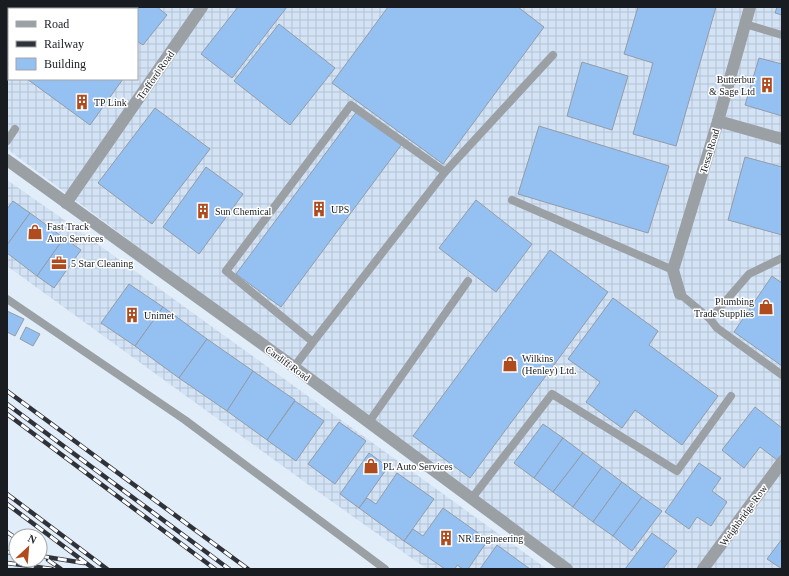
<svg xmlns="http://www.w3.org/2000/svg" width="789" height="576" viewBox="0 0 789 576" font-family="Georgia,serif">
  <defs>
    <pattern id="industrial-grid" width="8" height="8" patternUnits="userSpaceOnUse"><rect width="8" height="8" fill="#d3e3f6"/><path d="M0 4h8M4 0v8" fill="none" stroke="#b5c2d3"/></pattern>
  </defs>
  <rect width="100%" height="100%" fill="#e2edfa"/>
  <path fill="#d3e3f6" d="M7,540L16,547V560H35L48,569H7Z"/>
  <g fill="url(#industrial-grid)" fill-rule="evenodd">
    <path d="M7,7H782V569H569L7,149ZM9,9H137V79H9Z"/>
    <path d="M7,180L63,219L547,569H427L324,496L7,266Z"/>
  </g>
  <g fill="#95c0f2" stroke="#929ca8">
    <path d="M7,7H74L76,9H9V66L7,65Z"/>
    <path d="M94,7H157L167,15L143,45L137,41V9H96Z"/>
    <path d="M238,7H287L232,78L201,54Z"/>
    <path d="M388,7H518L544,27L443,164L332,83Z"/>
    <path d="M638,7H716L676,146L633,134L653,63L624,54Z"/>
    <path d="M777,7H782V15L775,13Z"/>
    <path d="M279,24L335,68L290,125L234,81Z"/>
    <path d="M759,58L782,64V116L745,105Z"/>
    <path d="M582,62L628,76L612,130L567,116Z"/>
    <path d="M27,79H123L90,125Z"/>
    <path d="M155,108L210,149L152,224L98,183Z"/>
    <path d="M357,111L402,144L281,307L236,274Z"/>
    <path d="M539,126L669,166L648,233L518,194Z"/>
    <path d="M745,157L782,167V235L728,220Z"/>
    <path d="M206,167L243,194L199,254L163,227Z"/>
    <path d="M476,200L532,244L496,292L439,248Z"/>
    <path d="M13,201L30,213L7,245V209Z"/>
    <path d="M30,213L64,238L37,276L7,253V245Z"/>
    <path d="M64,238L81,250L54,288L37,276Z"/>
    <path d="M550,250L608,292L470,478L413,436Z"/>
    <path d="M772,276L782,283V366L734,332Z"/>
    <path d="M129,284L163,307L135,346L101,323Z"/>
    <path d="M613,298L658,331L649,345L718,396L682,445L635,410L622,428L586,402L600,382L568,359Z"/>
    <path d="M163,307L207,339L179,378L135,346Z"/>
    <path d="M7,311L24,319L15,336L7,332Z"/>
    <path d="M26,327L40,334L33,346L20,339Z"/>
    <path d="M207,339L253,371L227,411L179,378Z"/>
    <path d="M253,371L295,400L267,440L227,411Z"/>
    <path d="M295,401L324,421L296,461L267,440Z"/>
    <path d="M755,407L782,428V454L777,460L760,447L744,468L722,450Z"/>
    <path d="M339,422L366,441L335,484L308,464Z"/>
    <path d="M543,424L563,438L534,478L514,463Z"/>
    <path d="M563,438L583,453L553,492L534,478Z"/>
    <path d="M369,453L388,467L359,508L340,494Z"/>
    <path d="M583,453L602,467L573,507L553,492Z"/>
    <path d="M699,463L721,478L712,491L727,502L711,526L697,517L689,529L665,512Z"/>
    <path d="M602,467L622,482L593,522L573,507Z"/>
    <path d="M397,473L434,499L404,541L359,508L367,498L376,504Z"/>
    <path d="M622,482L642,497L613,536L593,522Z"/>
    <path d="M642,497L662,511L632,551L613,536Z"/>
    <path d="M443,508L488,540L468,569H463L457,565L455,569H445L404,541L413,529L423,536Z"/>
    <path d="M652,533L677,551L663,569H625Z"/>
    <path d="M782,539V569L767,559Z"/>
    <path d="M497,545L530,569H480Z"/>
  </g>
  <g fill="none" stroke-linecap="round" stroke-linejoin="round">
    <g stroke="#9ba0a5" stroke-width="8">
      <path d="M745,24L782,35"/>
      <path d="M7,141L15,129"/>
      <path d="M445,172L553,55"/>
      <path d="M512,200L673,270"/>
      <path d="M680,294L710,319L749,274L782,258"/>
      <path d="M7,299L185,420L385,569"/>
      <path d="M710,319L717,328L782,375"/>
      <path d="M294,367L313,342L445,172L351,105L226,271L313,342"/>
      <path d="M369,422L468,281"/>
      <path d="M472,498L552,394L677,471L731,396"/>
    </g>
    <g stroke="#9ba0a5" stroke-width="12">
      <path d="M718,121L782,139"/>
      <path d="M7,160L294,367L567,569"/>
      <path d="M66,203L202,7"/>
      <path d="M680,294L673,270L718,121L750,7"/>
      <path d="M703,569L782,462"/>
    </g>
    <g stroke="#2f3339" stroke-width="4.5">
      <g id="rail">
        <path d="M7,391L248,569"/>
        <path d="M7,404L229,569"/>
        <path d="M7,414L215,569"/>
        <path d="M7,494L107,569"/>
        <path d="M7,504L94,569"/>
        <path d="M7,532L16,538"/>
        <path d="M7,552L16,553"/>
        <path d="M40,556L84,563"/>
        <path d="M48,560L61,569"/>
        <path d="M7,563L52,569"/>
      </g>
    </g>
    <use href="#rail" stroke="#fff" stroke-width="3" stroke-dasharray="9" stroke-linecap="butt"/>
  </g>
  <defs>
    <g id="building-bare" transform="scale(1.2)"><path d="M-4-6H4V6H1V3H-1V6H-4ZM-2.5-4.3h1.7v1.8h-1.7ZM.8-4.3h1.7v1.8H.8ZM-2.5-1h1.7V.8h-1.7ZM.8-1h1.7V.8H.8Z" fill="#b04b1d" stroke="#fff" stroke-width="2.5" paint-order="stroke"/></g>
    <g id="shop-bare" transform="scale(1.2)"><path d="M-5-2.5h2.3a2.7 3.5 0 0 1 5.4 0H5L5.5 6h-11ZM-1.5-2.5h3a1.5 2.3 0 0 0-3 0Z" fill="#b04b1d" stroke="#fff" stroke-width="2.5" paint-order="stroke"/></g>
    <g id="office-bare" transform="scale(1.2)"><path d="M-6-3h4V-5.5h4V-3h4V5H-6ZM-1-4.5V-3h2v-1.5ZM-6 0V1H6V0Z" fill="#b04b1d" stroke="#fff" stroke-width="2.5" paint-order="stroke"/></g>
  </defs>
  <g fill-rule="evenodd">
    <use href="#building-bare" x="767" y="85"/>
    <use href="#building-bare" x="82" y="102"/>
    <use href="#building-bare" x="319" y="209"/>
    <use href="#building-bare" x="203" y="211"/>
    <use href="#shop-bare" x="35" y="232"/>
    <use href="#office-bare" x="59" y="263"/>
    <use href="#shop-bare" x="766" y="307"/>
    <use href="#building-bare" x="132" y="315"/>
    <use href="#shop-bare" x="510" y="364"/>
    <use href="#shop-bare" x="371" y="466"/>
    <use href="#building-bare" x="446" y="538"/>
  </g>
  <g text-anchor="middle" stroke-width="3" stroke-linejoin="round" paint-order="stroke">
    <g font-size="10" fill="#191d22" stroke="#fff">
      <text transform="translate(155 75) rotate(-55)" y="4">Trafford Road</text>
      <text transform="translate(709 151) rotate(-73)" y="4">Tessa Road</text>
      <text transform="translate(288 363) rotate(36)" y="4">Cardiff Road</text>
      <text transform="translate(743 515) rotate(-54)" y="4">Weighbridge Row</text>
    </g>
    <g font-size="10" fill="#191d22" stroke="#fff" text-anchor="start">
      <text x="755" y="83" text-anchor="end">Butterbur<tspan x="755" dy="12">&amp; Sage Ltd</tspan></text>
      <text x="94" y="106">TP Link</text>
      <text x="331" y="213">UPS</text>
      <text x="215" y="215">Sun Chemical</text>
      <text x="47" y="230">Fast Track<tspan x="47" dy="12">Auto Services</tspan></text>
      <text x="71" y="267">5 Star Cleaning</text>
      <text x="754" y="305" text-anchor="end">Plumbing<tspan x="754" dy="12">Trade Supplies</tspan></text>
      <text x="144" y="319">Unimet</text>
      <text x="522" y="362">Wilkins<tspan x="522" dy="12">(Henley) Ltd.</tspan></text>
      <text x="383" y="470">PL Auto Services</text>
      <text x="458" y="542">NR Engineering</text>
    </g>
  </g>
  <rect width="789" height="576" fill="none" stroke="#191d22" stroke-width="16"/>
  <rect x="8" y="8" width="130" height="72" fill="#ffffff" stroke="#a3a5a7"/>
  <rect x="16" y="21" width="20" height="6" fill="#9ba0a5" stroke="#a3a5a7"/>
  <text x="44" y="28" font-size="12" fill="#191d22">Road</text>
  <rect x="16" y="41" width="20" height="6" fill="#2f3339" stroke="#a3a5a7"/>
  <text x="44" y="48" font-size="12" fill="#191d22">Railway</text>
  <rect x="16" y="58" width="20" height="12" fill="#95c0f2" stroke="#a3a5a7"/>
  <text x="44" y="68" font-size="12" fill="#191d22">Building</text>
  <g transform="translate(28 548) rotate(26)"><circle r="19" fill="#ffffff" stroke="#a3a5a7"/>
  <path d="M0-3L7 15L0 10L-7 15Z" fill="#b04b1d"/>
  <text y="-6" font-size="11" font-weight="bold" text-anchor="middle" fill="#191d22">N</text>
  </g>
</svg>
